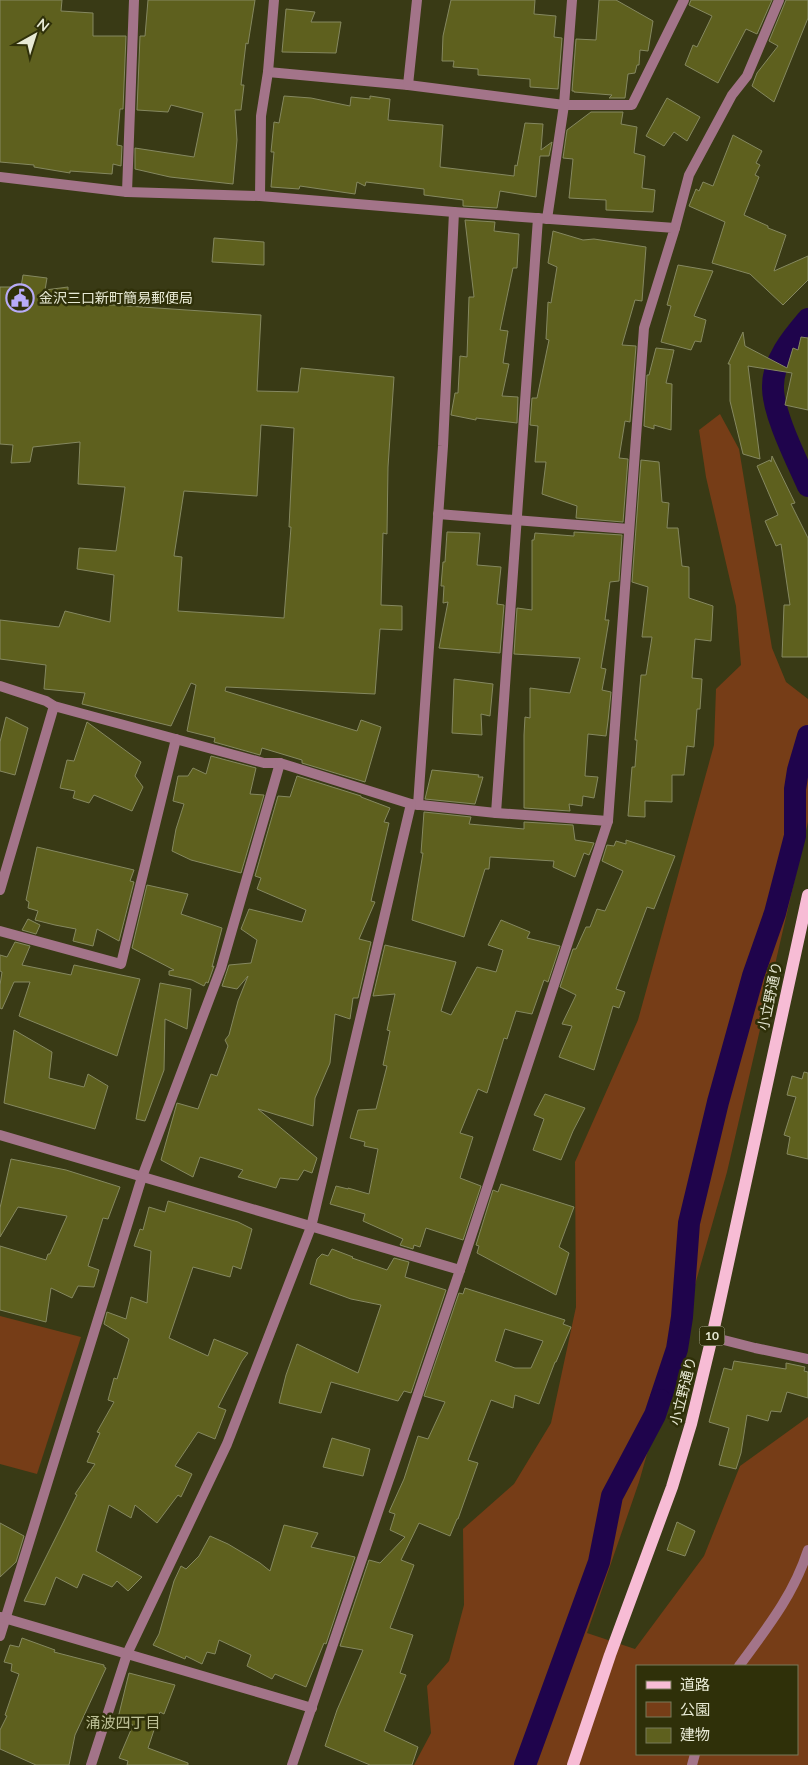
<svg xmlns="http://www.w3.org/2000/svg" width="808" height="1765" viewBox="0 0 808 1765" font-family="Lato,'Noto Sans JP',sans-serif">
  <rect width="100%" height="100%" fill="#393a15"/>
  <g fill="#763d17" fill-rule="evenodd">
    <path d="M720,414L739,449L772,648L786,682L808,699V822L727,1172L639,1482L587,1633L635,1649L704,1556L740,1466L808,1417V1765H414L431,1733L427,1686L449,1661L464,1605L463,1529L514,1484L551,1423L576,1307L575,1162L638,1020L714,745L716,689L741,665L736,606L706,477L699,430ZM637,1666H797V1754H637Z"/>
    <path d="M0,1316L81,1337L37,1474L0,1464Z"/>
  </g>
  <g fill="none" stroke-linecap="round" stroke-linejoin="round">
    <g stroke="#1f044c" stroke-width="22">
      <path d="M808,319C792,338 773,360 773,386C772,412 797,461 808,486"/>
      <path d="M661,1397L677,1349L682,1317L689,1223L718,1102L753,976L775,913L795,836V789L798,770L808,736"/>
      <path d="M525,1765L599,1562L612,1496L655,1415L660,1400"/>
    </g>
  </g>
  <g fill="#5e601e" stroke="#858860" fill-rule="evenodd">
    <path d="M0,0H62L61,11L93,13V36H126L123,109H120L117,145L122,146L121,166L113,164L112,174L70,171V173L34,167V165L0,162Z"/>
    <path d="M148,0H255L248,44L246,43L241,85H244L241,110H235L237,140L233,184L170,177L135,169V148L194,157L203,113L171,105L168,112L137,110L140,36H145Z"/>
    <path d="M451,0H535L534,14L556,16L554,37L562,38L558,89L530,87V79L478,75V69L453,67L454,61H442L443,36Z"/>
    <path d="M599,0H616L653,21L648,51L640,50L639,65H637L635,73L628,74L625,98H609L612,95L574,92V91H572L576,39L596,40Z"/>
    <path d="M691,0H772L757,34L746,29L718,83L685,65L693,45L697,47L712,16L689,5Z"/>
    <path d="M786,0H808V18L774,102L752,86L757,73L778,46L769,41Z"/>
    <path d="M286,9L315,12L311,22H341L336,53L282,52Z"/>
    <path d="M284,96L311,98L350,106L351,97L370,99V96L390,99L388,120L443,125L440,167L514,176L515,165L517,166L525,123L543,124L541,150L552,142L549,156H540L536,197L500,191L497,208L463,206V200L424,195V189L366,182L365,186L357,182L355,194L300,186L299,189L271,187L274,152H271L274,122L279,123Z"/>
    <path d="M667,98L700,117L687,141L674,132L664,146L646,136Z"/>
    <path d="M591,112H623L621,124L637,127L634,153L645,156L642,188L655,190L653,212L606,210V200L569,198L573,159L563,158L567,130Z"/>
    <path d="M733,135L762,151L756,163L760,165L755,175L759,177L744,215L768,226V228L786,235L774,271L808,256V280L783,305L750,274L712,263L725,222L689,206L696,189L699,191L703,182L713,186Z"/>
    <path d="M465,220L495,222L494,231L519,234L517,268H513L500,330L508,331L503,363L509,364L502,396L518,397L517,423L476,418V420L451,415L455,393H458L460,356L467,357L469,297H474Z"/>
    <path d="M553,231L583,240L594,239L646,247L642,301L635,300L622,345L636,346L630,422L625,421L619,458L628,459L623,522L576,518L577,506L542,494L546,462H535L538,426L530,425L532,398H537L549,340L546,339L548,302L551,303L557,267L548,263Z"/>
    <path d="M214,238L264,242V265L212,262Z"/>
    <path d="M678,265L713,271L694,316L706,320L701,342L695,341L691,350L661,342L671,306L667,305Z"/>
    <path d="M23,275L47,278L45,290L68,287V302L261,315L257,391L298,392L301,368L394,377L388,467L387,534L383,533L381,605L402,606V630L380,629L375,694L226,687L225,691L357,731L361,720L381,727L365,782L302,763V760L262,748L260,755L214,742L215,738L187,731L196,685L191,683L171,726L82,704L85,693L44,689L46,665L0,659V620L59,627L65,611L110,622L114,575L77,569L79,548L116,551L125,487L78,484L80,442L33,447L30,462L11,463L13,445L0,444V287H21ZM261,425L294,428L289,527H291L284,618L178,611L182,557L174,556L184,491L257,496Z"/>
    <path d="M743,332L745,346L787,368L793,348L798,350L801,337L808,338V410L785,405L792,373L748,366L760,459L743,454L730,401V364H728Z"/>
    <path d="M656,348L674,350L666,383L672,384L671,430L654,425V429L644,426L647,375H649Z"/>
    <path d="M772,456L795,503L791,504L808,538V657H782L784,605H790L781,544L776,546L765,521L778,515L757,466L770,460L771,462Z"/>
    <path d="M641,460L659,462L662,502L669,503L667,528H678L682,566L689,567V598L713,606L711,641L695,639L692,678L702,679L700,709H697L694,747L687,746L684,775H672V802L645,801V817L628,816L632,767H635L637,740H635L641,675H646L652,637H642L648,587L632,582Z"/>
    <path d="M447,532L480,533L477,565L501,567L497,604L504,605L500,653L439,648L448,602L443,603L444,586H441L443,562H445Z"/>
    <path d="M574,532L622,535L619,581L610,582L605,620H609L601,668L606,669L602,690L611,692L608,721L606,736L588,734L585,776L598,777L594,798L583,796L582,806L569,804L570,811L524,808V735L525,717L530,718V688L570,693L580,658L514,654L517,608L532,610V540H534L535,533L574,536Z"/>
    <path d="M454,679L493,684L490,716L481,714L482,735L452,733Z"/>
    <path d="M6,717L28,728L15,775L0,771V742Z"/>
    <path d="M87,722L141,762L135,776L143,787L132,811L94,795L89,803L73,798L75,791L60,788L67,760L74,761Z"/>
    <path d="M211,756L256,768L250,794L264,795L241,873L191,860L172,851L176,829L184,804L173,801L178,776H188L193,768L206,774Z"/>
    <path d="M432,770L479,775L478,777H483L475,804L425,799Z"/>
    <path d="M297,776L361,796V797L390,808L384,822L389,823L371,901L375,902L359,939L371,942L358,998H353L350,1019L335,1014L330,1063L315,1098L313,1126L258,1109L317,1158L312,1173L304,1170L298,1180L280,1178L276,1188L238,1177L243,1170L200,1157L193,1177L161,1160L177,1103L198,1109L211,1074L217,1076L228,1046L225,1040L229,1035L238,1001L248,976L237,989L222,986L229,965L251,963L257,940L241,929L249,909L302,922L306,910L257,889L261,878L255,876L278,796L290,797Z"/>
    <path d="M424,812L471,817L469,824L524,829V822L573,825L575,840L594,843L589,855L584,853L575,877L553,867L554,861L490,857L489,869H485L464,937L412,920L423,853H421Z"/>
    <path d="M626,840L675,856L654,909L647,907L616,989L625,992L619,1008L613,1006L594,1070L559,1057L572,1026L562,1024L576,995L560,987L573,949H576L586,927H590L597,909L605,911L623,871L602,861L607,845L614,846L616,841L626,844Z"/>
    <path d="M37,847L134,870L130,881L134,882L119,941L97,929L93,946L73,941L76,929L55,925L35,920L38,911L28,908L29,902L26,900Z"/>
    <path d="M147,885L188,894L181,914L222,928L212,967L214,966L208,983L206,982L204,986L192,980L169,975V971L174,970L132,948Z"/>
    <path d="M28,919L40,925L36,934L22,930Z"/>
    <path d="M501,920L530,932L527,938L560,946L548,982L544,980L532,1014L516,1011L507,1039L504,1038L487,1093L478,1089L460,1133L473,1137L460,1178L481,1186L463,1240L426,1228L420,1247L414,1245L413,1249L400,1245L403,1239L363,1221L365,1214L330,1204L336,1186L348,1189V1188L369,1194L378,1149L364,1146L365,1142L350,1138L358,1110L376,1109L387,1066L383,1065L390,1031L387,1030L395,994L373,996L385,945L456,962L441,1011L451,1015L477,967L496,972L503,950L488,945Z"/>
    <path d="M15,942L30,946L22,965L71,975L74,965L140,979L117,1056L19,1016L30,982H14L2,1009L0,1008V985L2,972L0,971V955L7,957Z"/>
    <path d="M160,983L191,989L187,1029L165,1019L164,1070L145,1121L136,1119Z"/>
    <path d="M14,1030L52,1052L49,1078L84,1087L88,1074L108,1086L95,1129L4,1103Z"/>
    <path d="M804,1072L808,1073V1159L787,1154L790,1137L784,1135L796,1097L787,1095L792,1076L802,1079Z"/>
    <path d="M545,1094L585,1108L573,1131L561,1160L533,1150L544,1119L534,1115Z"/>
    <path d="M11,1159L66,1170L120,1187L108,1219L103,1218L88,1266L99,1270L94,1287L78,1286L72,1298L51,1288L46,1322L0,1310V1246L46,1260L48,1254H50L67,1216L18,1207L0,1237V1208Z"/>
    <path d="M501,1184L574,1207L559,1247L569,1253L556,1295L477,1253L479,1246L476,1245L493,1190L498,1192Z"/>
    <path d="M168,1201L238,1222L252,1229L241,1269L233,1266L230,1277L193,1267L169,1338L208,1356L214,1339L248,1353L242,1361L218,1407L226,1410L215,1439L198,1432L175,1466L192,1474L181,1497L178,1495L157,1523L135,1505L131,1518L109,1505L96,1551L142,1577L128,1591L117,1581L112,1587L83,1574L77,1588L56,1577L45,1605L24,1601L77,1495L75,1494L95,1464L87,1462L100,1433L97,1432L114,1402L108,1400L114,1378L117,1379L129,1339L104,1324L107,1312L126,1319L131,1297L147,1303L151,1251L134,1246L140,1229L143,1230L149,1207L165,1212Z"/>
    <path d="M332,1249L353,1257L352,1258L387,1270L394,1258L409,1262L405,1277L446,1290L411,1393L404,1391L398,1401L331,1382L321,1413L279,1403L286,1375L297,1344L358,1373L381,1305L351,1299L310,1284L317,1259L322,1254L328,1256Z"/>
    <path d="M465,1288L565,1320L563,1324L571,1327L556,1362H555L539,1404L515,1395L513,1408L491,1400L468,1460L478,1463L458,1519H457L450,1536L419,1523L401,1560L414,1565L390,1628L413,1635L400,1673L406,1675L384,1731L418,1747L412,1765H370L325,1746L337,1710L363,1650L340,1646L369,1560L380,1563L405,1537L390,1530L395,1514L389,1512L404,1479L418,1436L428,1439L445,1402L424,1396L459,1293L463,1294ZM505,1329L543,1341L531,1368H515L495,1361Z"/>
    <path d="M734,1361L786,1369V1363L805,1367L804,1371L808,1372V1398L787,1392L781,1412L771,1411L768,1421L747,1415L741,1453L736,1469L719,1465L729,1428L709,1422L724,1368L732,1370Z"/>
    <path d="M332,1438L370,1449L363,1476L323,1467Z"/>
    <path d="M677,1522L695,1531L685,1556L667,1550Z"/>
    <path d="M0,1523L24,1536L16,1562L0,1577Z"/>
    <path d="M284,1525L318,1533L311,1547L355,1557L326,1644L324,1643L306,1687L275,1674L272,1679L247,1666L251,1655L219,1640L215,1654L207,1652L202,1664L186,1656L185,1659L153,1645L159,1634L174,1581L181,1566L186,1569L199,1556L210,1536L228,1544L260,1563L270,1571Z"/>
    <path d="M22,1638L55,1650L54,1652L104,1665V1667L106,1668L75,1735L69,1765H36L0,1749V1730L7,1716L5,1715L19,1674L11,1671L12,1664L4,1662L10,1645L19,1647Z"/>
    <path d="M129,1673L175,1685L164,1714L160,1712L148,1748L188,1763V1765H127L128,1761L119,1758L133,1725L118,1718Z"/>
  </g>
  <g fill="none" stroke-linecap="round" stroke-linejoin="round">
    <g stroke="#a37489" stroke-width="10">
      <path d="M268,72L408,85L564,105H632L684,0"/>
      <path d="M408,85L417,0"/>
      <path d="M0,177L127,192L260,196L454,212L675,228L644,328L608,821L460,1270L292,1765"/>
      <path d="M127,192L134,0"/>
      <path d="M260,196L261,116L268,72L274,0"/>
      <path d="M547,219L564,105L572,0"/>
      <path d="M675,228L689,175L732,95L747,76L779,0"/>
      <path d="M438,514L629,529"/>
      <path d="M0,686L46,701L54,706L264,763H280L221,968L142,1177L0,1636"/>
      <path d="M280,763L411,804L496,813L608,821"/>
      <path d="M418,805L443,446L454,212"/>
      <path d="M496,813L538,218"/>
      <path d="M0,890L54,706"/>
      <path d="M0,931L121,964L176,739"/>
      <path d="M0,1135L460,1270"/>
      <path d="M712,1337L755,1348L808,1359"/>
      <path d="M1,1617L312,1708"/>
      <path d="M739,1666C767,1628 793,1596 808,1550"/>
      <path d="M91,1765L127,1654L227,1444L311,1227L411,804"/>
      <path d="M692,1765L695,1754"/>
    </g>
    <path stroke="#f7bcd5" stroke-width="12" d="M573,1765L610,1655L672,1487L691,1424L712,1337L808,895"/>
  </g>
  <defs>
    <g id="civic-ring" transform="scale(1.4375)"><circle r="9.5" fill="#2f3009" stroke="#b7abf7" stroke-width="1.5"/><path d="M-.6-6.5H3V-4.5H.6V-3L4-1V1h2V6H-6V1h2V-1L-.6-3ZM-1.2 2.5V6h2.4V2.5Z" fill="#b7abf7"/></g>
  </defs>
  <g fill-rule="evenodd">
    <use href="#civic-ring" x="20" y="298"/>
  </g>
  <g text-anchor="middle" stroke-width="5" stroke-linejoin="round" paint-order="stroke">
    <rect fill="#2f3009" stroke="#b0b298" stroke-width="1" x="699.5" y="1326.5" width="25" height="19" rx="4"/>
    <g font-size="12" font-weight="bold" fill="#e8ead5">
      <text x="712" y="1340">10</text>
    </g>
    <g font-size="14" fill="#e8ead5" stroke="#2f3009" text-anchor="start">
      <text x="39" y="303">金沢三口新町簡易郵便局</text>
    </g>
    <g font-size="14" fill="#e8ead5" stroke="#2f3009">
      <text transform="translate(770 996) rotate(-78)" y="5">小立野通り</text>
      <text transform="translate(683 1391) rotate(-76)" y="5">小立野通り</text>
    </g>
    <g font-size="15" fill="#bfc298" stroke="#2f3009">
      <text x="123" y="1728">涌波四丁目</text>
    </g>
  </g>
  <rect x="636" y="1665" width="162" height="90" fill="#2f3009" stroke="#797a5b"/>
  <rect x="646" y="1681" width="25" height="8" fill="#f7bcd5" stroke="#797a5b"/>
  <text x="680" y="1690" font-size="15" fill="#e8ead5">道路</text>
  <rect x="646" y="1702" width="25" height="15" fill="#763d17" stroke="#797a5b"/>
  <text x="680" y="1715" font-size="15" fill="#e8ead5">公園</text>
  <rect x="646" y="1728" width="25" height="15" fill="#5e601e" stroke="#797a5b"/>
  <text x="680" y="1740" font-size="15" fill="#e8ead5">建物</text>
  <g transform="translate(35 35) rotate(39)" stroke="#2f3009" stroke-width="4" paint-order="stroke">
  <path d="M0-4L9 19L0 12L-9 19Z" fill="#e8ead5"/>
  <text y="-8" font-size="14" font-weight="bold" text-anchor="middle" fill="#e8ead5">N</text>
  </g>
</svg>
